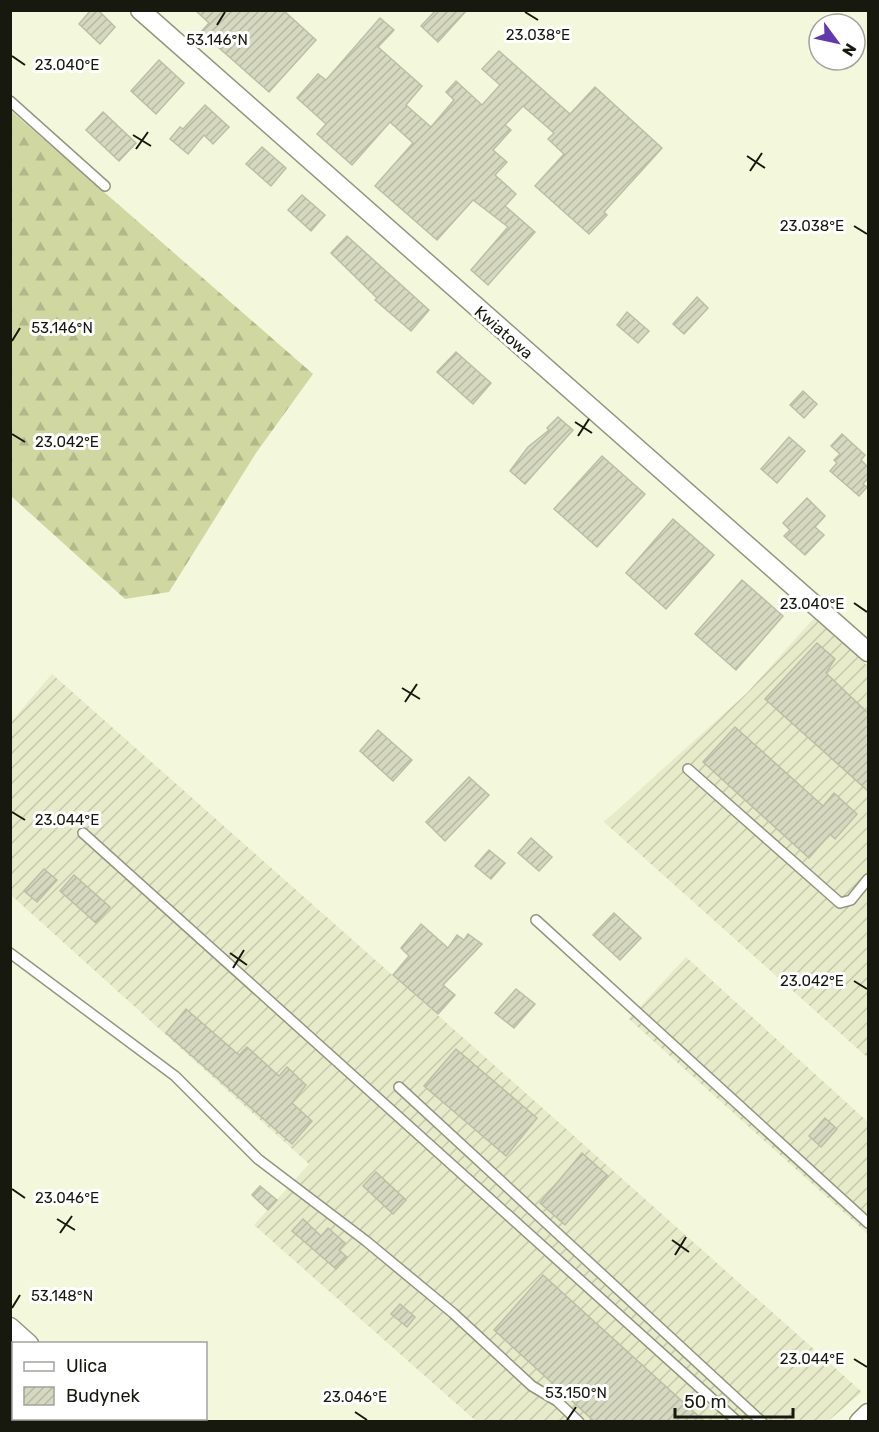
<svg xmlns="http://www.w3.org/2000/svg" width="879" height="1432" viewBox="0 0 879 1432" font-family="Rubik,sans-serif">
  <defs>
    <pattern id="industrial-furrows" width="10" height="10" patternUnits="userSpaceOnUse" patternTransform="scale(1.5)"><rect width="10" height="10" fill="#e7ebc9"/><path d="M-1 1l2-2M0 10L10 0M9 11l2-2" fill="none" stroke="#c5c9ab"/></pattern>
    <pattern id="forest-firs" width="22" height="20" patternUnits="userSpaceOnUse" patternTransform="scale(1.5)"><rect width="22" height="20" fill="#d0d7a0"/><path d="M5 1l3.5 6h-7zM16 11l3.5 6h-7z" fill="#b2b889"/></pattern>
    <pattern id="building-hatch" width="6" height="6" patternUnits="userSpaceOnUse" patternTransform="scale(1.5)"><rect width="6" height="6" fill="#d6d9bf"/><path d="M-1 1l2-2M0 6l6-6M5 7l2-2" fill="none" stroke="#b7baa3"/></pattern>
  </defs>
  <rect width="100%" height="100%" fill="#f3f7dc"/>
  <g fill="url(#industrial-furrows)">
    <path d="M814,618L868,666V1058L604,822L747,693Z"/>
    <path d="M52,674L502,1072L862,1392L828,1421H476L254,1225L309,1164L11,895V722Z"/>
    <path d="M686,957L868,1122V1234L629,1019Z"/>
  </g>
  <path fill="url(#forest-firs)" d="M11,111L313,374L256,453L169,592L125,599L11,496Z"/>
  <g fill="url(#building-hatch)" stroke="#bbbfa6" stroke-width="1.5">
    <path d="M91,10H98L115,27L100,44L79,24Z"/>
    <path d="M195,10H283L316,40L269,92L201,32L209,23Z"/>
    <path d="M436,10H467L438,42L421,26Z"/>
    <path d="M380,18L394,30L378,47L422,86L406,105L431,127L454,100L446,92L456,81L482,105L500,85L482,69L499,51L570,114L595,87L662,148L604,212L607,215L589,234L535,186L564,154L548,139L554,133L523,106L505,125L511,130L493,150L507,162L495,175L516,194L505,206L535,232L488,285L471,270L508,227L473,200L437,240L375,186L413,143L390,122L352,165L317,134L326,124L297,98L318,74L326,80Z"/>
    <path d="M159,60L184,83L156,114L131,91Z"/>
    <path d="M205,105L229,127L213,144L204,135L188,154L170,139L180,127L183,129Z"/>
    <path d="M103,112L136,143L119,161L86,130Z"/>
    <path d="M262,147L286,168L271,186L246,164Z"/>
    <path d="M302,195L325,215L311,231L288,210Z"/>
    <path d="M347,236L429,310L411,331L375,300L377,298L331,253Z"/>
    <path d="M697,297L708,308L684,334L673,324Z"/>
    <path d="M627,312L649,331L638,343L617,325Z"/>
    <path d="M456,352L491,383L473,404L437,372Z"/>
    <path d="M803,391L817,404L804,418L790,405Z"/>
    <path d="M558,417L573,430L525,484L510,471L528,447L549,430L547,428Z"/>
    <path d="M842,434L865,455L861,460L868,467V478L863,484L867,487L859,496L830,471L837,463L834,460L840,454L831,446Z"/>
    <path d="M789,437L805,451L777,483L761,469Z"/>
    <path d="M602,456L645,494L597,547L554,509Z"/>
    <path d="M807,498L825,516L815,527L824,535L805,555L784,536L790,530L783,523Z"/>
    <path d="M673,519L714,555L666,609L626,573Z"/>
    <path d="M742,580L783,616L736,670L695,634Z"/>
    <path d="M817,643L835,659L826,673L868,713V791L765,699Z"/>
    <path d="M735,727L823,806L834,793L857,814L835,839L830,834L809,858L703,762Z"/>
    <path d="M378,730L412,760L393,781L360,751Z"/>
    <path d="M469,777L489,795L445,841L426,822Z"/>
    <path d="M531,838L552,857L539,871L518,853Z"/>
    <path d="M489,850L505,863L491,879L475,866Z"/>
    <path d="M44,869L57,880L37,902L24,891Z"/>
    <path d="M74,875L110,907L96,923L60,891Z"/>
    <path d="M614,913L641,938L620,960L593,935Z"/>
    <path d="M421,924L448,948L457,935L464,940L468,934L482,944L443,985L455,995L438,1014L393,975L409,956L401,948Z"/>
    <path d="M516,989L535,1004L514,1028L495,1013Z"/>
    <path d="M186,1009L239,1055L247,1047L279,1076L287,1067L306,1085L292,1103L312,1121L292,1144L166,1033Z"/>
    <path d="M456,1049L537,1118L506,1156L424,1086Z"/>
    <path d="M825,1118L837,1129L821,1147L809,1136Z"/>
    <path d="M582,1153L608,1176L565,1225L540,1203Z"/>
    <path d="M376,1172L406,1200L393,1214L363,1186Z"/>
    <path d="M260,1186L277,1200L268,1210L252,1195Z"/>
    <path d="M303,1219L321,1236L328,1228L345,1243L339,1250L347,1257L336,1269L292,1231Z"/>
    <path d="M543,1275L705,1422H595L494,1330Z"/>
    <path d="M400,1304L415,1317L407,1327L391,1314Z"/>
  </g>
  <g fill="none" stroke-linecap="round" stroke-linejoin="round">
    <g stroke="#94977f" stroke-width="12">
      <g id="lane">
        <path d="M10,101L105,186"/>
        <path d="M688,769L840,903L851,900L868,879"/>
        <path d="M83,833L738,1422"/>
        <path d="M536,920L868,1223"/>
        <path d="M10,953L175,1076L258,1159L366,1241L453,1313L532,1386L557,1401L579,1422"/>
        <path d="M399,1087L762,1422"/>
      </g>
    </g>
    <g stroke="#94977f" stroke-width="21">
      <g id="street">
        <path d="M140,10L868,652"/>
        <path d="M10,1327L29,1344"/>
        <path d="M110,1418L113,1422"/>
        <path d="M859,1422L868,1413"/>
      </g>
    </g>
    <use href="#lane" stroke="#fff" stroke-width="9"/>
    <use href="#street" stroke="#fff" stroke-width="18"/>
  </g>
  <path fill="none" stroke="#17190f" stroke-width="2" d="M525,12L538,20M217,25L225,12M12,56L25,65M133,135L151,146M136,149L148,132M747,156L765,168M750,171L762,153M854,226L867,234M12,341L20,328M575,422L592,433M12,434L25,442M578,436L589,419M854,603L867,612M402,688L420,699M405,702L417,684M12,812L25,820M230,953L247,965M233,968L244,950M854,981L867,989M12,1189L25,1198M57,1219L75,1230M60,1233L72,1216M672,1240L689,1252M675,1255L686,1237M12,1308L20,1295M854,1359L867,1367M355,1412L367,1420M567,1420L576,1407"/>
  <g text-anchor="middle" stroke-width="6" stroke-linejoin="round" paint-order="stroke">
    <g font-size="16" fill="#17190f" stroke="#fff">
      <text transform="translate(504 332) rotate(41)" y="6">Kwiatowa</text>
    </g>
  </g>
  <g font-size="15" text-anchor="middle" fill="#17190f" stroke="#fff" stroke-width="6" stroke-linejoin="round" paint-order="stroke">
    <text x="538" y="40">23.038°E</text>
    <text x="217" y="45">53.146°N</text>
    <text x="67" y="70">23.040°E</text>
    <text x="812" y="231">23.038°E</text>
    <text x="62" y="333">53.146°N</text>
    <text x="67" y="447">23.042°E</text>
    <text x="812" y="609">23.040°E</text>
    <text x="67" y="825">23.044°E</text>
    <text x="812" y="986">23.042°E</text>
    <text x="67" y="1203">23.046°E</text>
    <text x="62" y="1301">53.148°N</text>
    <text x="812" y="1364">23.044°E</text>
    <text x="576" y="1398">53.150°N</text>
    <text x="355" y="1402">23.046°E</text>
  </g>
  <rect width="879" height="1432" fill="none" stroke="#17190f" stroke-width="24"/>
  <rect x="12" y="1342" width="195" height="78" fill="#ffffff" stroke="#a2a39f" stroke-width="1.5"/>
  <rect x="24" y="1362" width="30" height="9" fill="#ffffff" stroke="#a2a39f" stroke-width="1.5"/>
  <text x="66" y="1372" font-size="18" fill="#17190f">Ulica</text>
  <rect x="24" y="1387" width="30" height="18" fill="url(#building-hatch)" stroke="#a2a39f" stroke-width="1.5"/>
  <text x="66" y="1402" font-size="18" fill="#17190f">Budynek</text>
  <g transform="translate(837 42) rotate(123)"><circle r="28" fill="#ffffff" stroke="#a2a39f" stroke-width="1.5"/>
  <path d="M0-4.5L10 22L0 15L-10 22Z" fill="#6238b0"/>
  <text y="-9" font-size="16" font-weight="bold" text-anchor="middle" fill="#17190f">N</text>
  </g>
  <path d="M675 1408v9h118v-9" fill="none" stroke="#17190f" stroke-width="3"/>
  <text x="684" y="1408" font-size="18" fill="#17190f" stroke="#ffffff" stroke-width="4.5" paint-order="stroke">50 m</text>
</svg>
